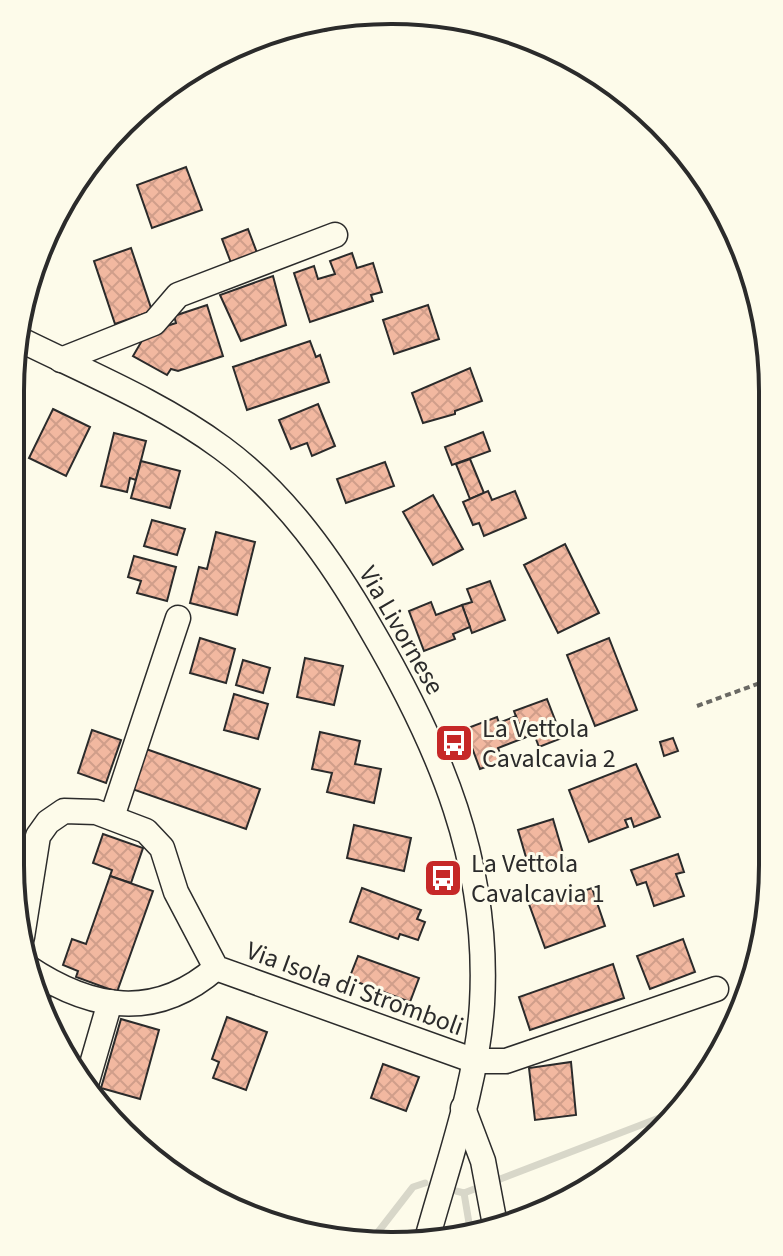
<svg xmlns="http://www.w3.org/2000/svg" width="783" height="1256" viewBox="0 0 783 1256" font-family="'Source Sans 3',sans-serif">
  <defs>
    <pattern id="building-cross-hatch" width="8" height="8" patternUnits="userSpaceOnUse" patternTransform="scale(2)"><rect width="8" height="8" fill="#f2b8a0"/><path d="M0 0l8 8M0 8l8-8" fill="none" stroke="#d09e8a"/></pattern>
  </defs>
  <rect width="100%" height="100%" fill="#fdfbea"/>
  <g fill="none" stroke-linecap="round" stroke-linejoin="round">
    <g stroke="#d8d7c9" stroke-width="7">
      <path d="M456,1191L464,1193L680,1110"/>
      <path d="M464,1193L471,1235"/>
      <path d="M368,1245L413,1187L425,1183"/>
    </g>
  </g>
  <g fill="url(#building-cross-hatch)" stroke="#2b2b2b" stroke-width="2">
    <path d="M342,13L371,15L325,31L321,20Z"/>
    <path d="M186,167L202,210L152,228L137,185Z"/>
    <path d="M248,229L259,258L233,268L222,239Z"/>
    <path d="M131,248L152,311L115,324L94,261Z"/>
    <path d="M352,253L357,268L373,263L382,292L371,295L373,301L310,322L294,273L314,266L318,279L335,274L330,261Z"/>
    <path d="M273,276L286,325L241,341L220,295Z"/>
    <path d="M207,305L223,356L178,371L171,369L167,375L133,356L147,332L176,323L174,316Z"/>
    <path d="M428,305L439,339L394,354L383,320Z"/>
    <path d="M310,341L316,357L320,355L329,382L247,410L233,367Z"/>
    <path d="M470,368L482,401L455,411V414L423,423L412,393Z"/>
    <path d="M318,404L335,446L312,456L307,443L291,449L279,420Z"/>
    <path d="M53,409L90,427L66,476L29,458Z"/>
    <path d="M483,432L490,451L452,465L445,447Z"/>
    <path d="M114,433L146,441L136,480L130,478L127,492L101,486Z"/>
    <path d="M470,459L484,493L470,499L456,464Z"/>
    <path d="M141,461L180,471L170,508L131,498Z"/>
    <path d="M385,462L394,486L346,503L337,479Z"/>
    <path d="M488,491L492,500L515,491L526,518L484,536L479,523L473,525L463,502Z"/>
    <path d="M433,495L463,549L433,565L403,512Z"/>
    <path d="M152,520L185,529L177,555L144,546Z"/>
    <path d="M216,532L255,542L237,615L190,603L199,567L207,569Z"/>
    <path d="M565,544L599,613L558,633L524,565Z"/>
    <path d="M134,556L176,567L167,601L137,593L141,581L128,577Z"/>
    <path d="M490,581L505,620L472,633L462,605L472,602L467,589Z"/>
    <path d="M431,602L436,615L462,605L470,627L453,634L455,639L424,651L409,611Z"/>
    <path d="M200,638L235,649L226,683L190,673Z"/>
    <path d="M609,638L637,710L595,726L567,655Z"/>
    <path d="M305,658L343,666L334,705L297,697Z"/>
    <path d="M243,660L270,668L263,693L236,685Z"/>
    <path d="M234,694L268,704L258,739L224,730Z"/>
    <path d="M547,699L562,738L539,747L534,734L524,738L514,711Z"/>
    <path d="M516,716L524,738L498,748L503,761L480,769L465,729L497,717L499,723Z"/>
    <path d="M92,730L121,740L106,783L78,773Z"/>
    <path d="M320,732L360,741L355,764L381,769L374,803L327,792L332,773L312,769Z"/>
    <path d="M673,738L678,751L664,756L660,742Z"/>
    <path d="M146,749L260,789L246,829L132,789Z"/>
    <path d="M636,764L660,817L634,827L631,818L625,820L628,827L589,842L569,790Z"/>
    <path d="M553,819L565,860L530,871L518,830Z"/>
    <path d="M354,825L411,838L404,871L347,858Z"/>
    <path d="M103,834L143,848L131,883L110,876L112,870L93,863Z"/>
    <path d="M678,854L684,872L676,874L684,896L654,906L646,882L637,885L631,870Z"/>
    <path d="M110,876L153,891L117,992L76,977L78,971L63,965L72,939L86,944Z"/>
    <path d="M362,888L421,910L417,919L425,922L418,940L400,934L398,939L350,922Z"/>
    <path d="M592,888L605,926L545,948L529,904L559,893L561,899Z"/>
    <path d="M683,939L695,972L650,989L637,956Z"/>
    <path d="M358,956L419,978L410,1002L349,979Z"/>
    <path d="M613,964L624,998L530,1030L519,997Z"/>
    <path d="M30,986L33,991L51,994L47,1020Z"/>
    <path d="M227,1017L267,1032L246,1090L213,1078L219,1062L212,1059Z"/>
    <path d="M121,1019L159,1030L140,1099L101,1088Z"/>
    <path d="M571,1062L576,1115L535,1120L529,1068Z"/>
    <path d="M383,1064L419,1077L406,1111L371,1098Z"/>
  </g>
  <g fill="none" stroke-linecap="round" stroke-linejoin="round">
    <g stroke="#2b2b2b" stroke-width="27">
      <g id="minor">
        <path d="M15,337C83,371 160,402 222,448C286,495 332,561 371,629C440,747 490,864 482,1004C477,1084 448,1163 427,1239"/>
        <path d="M61,360L154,323L178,295L335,235"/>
        <path d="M112,817L178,618"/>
        <path d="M22,937L38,836L48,822L64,811L96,812L146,831L162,848L176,892L216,968L475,1061H506L716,989"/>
        <path d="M27,967C91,1010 155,1021 216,968"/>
        <path d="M85,1088L110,1002"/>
        <path d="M463,1108L483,1161L496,1230"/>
      </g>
    </g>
    <path stroke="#6a6964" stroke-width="4" stroke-dasharray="6 4" stroke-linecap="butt" d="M697,706L771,679"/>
    <use href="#minor" stroke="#fdfbea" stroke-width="24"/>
  </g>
  <defs>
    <g id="bus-square" transform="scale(2)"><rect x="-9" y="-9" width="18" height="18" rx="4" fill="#c62828" stroke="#fdfbea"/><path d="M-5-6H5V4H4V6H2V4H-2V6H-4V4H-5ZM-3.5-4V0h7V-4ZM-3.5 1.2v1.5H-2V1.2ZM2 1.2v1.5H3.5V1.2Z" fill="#fff"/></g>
  </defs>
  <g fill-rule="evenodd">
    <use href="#bus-square" x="454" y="743"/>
    <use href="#bus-square" x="443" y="878"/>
  </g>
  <g text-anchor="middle" stroke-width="6" stroke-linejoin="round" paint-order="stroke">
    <g font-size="26" fill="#2b2b2b" stroke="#fdfbea">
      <text transform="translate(402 630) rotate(60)" y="9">Via Livornese</text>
      <text transform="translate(355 988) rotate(20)" y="9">Via Isola di Stromboli</text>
    </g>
    <g font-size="26" fill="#2b2b2b" stroke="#fdfbea" text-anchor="start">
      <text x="482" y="737">La Vettola<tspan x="482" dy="30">Cavalcavia 2</tspan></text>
      <text x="471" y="872">La Vettola<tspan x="471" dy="30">Cavalcavia 1</tspan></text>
    </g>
  </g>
  <path d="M0 0H783V1256H0ZM391 24H392A367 367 0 0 1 759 391V865A367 367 0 0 1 392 1232H391A367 367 0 0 1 24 865V391A367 367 0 0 1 391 24Z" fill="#fdfbea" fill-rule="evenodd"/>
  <path fill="none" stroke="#2b2b2b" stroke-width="4" d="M391 24H392A367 367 0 0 1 759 391V865A367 367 0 0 1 392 1232H391A367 367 0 0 1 24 865V391A367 367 0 0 1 391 24Z"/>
</svg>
